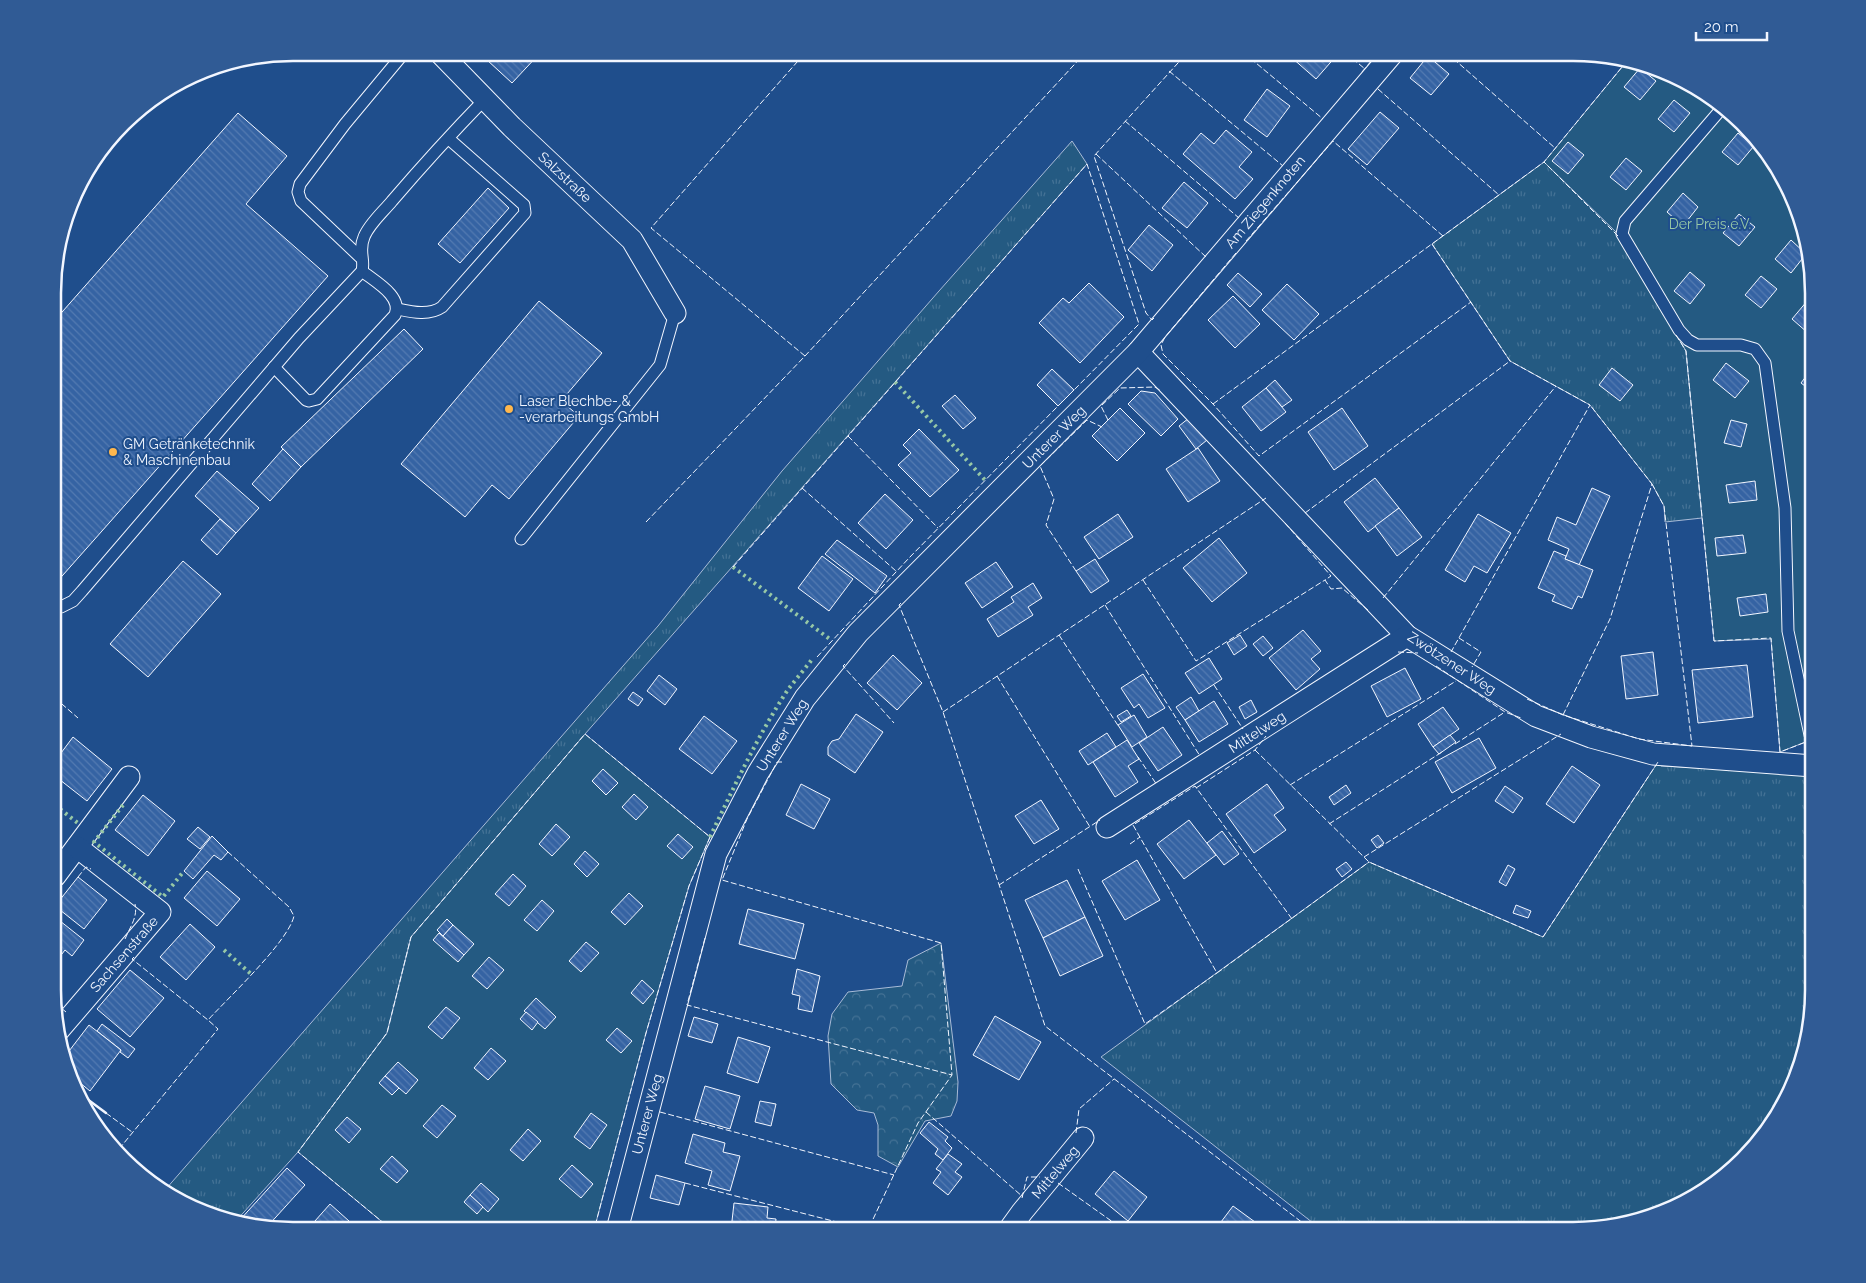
<svg xmlns="http://www.w3.org/2000/svg" width="1866" height="1283" viewBox="0 0 1866 1283" font-family="Raleway,sans-serif">
  <defs>
    <pattern id="grass-tufts" width="24" height="20" patternUnits="userSpaceOnUse" patternTransform="scale(1.25)"><rect width="24" height="20" fill="#245a82"/><path d="M3 7l-1-3M5 7V3M7 7l1-3M15 17l-1-3M17 17v-4M19 17l1-3" fill="none" stroke="#447295"/></pattern>
    <pattern id="forest-crowns" width="20" height="18" patternUnits="userSpaceOnUse" patternTransform="scale(1.25)"><rect width="20" height="18" fill="#245a82"/><path d="M2 6a3 3 0 1 1 6 0M12 15a3 3 0 1 1 6 0" fill="none" stroke="#447295"/></pattern>
    <pattern id="building-back-hatch" width="6" height="6" patternUnits="userSpaceOnUse" patternTransform="scale(1.25)"><rect width="6" height="6" fill="#3563a3"/><path d="M-1 5l2 2M0 0l6 6M5-1l2 2" fill="none" stroke="#537ab1"/></pattern>
  </defs>
  <rect width="100%" height="100%" fill="#1f4e8c"/>
  <g fill="url(#grass-tufts)" stroke="#a8bbd7">
    <path d="M1072,141L1087,164L585,734L411,937L387,1033L298,1152L235,1222L216,1218L165,1190L658,626L782,471L939,291Z"/>
    <path d="M1544,162L1616,232L1686,351L1702,518L1665,522L1664,506L1652,484L1590,405L1510,361L1432,244Z"/>
    <path d="M1658,762L1661,766L1813,774V1005L1801,1067L1764,1136L1679,1206L1573,1230H1322L1101,1057L1369,862L1543,937Z"/>
  </g>
  <path fill="url(#forest-crowns)" stroke="#a8bbd7" d="M941,943L958,1082L957,1101L951,1116L925,1121L898,1167L878,1156V1125L874,1113L857,1110L831,1084L828,1036L832,1014L848,992L902,986L908,960Z"/>
  <g fill="#245a82" stroke="#a8bbd7">
    <path d="M1627,61L1650,65L1719,102L1789,187L1813,278V739L1780,752L1771,639L1714,641L1686,351L1616,232L1544,162Z"/>
    <path d="M585,734L710,837L689,886L646,1033L594,1230H392L298,1152L387,1033L411,937Z"/>
  </g>
  <g fill="url(#building-back-hatch)" stroke="#f2f6ff">
    <path d="M494,53H540L512,83L487,60Z"/>
    <path d="M1295,53H1335L1337,55L1316,79L1291,57Z"/>
    <path d="M1428,56L1449,74L1431,95L1410,78Z"/>
    <path d="M1640,68L1656,81L1640,100L1624,87Z"/>
    <path d="M1267,89L1290,106L1267,137L1244,120Z"/>
    <path d="M1674,100L1690,113L1674,132L1658,119Z"/>
    <path d="M1380,112L1399,128L1367,165L1348,149Z"/>
    <path d="M238,113L287,156L246,204L328,276L55,584V320Z"/>
    <path d="M1226,130L1252,152L1239,167L1253,179L1235,199L1183,154L1201,133L1214,144Z"/>
    <path d="M1738,133L1754,146L1738,165L1722,152Z"/>
    <path d="M1568,142L1584,155L1568,174L1552,161Z"/>
    <path d="M1626,158L1642,171L1626,190L1610,177Z"/>
    <path d="M1184,182L1208,203L1187,228L1162,208Z"/>
    <path d="M488,188L509,208L460,263L438,244Z"/>
    <path d="M1683,193L1698,207L1683,226L1667,212Z"/>
    <path d="M1739,214L1755,227L1739,246L1723,233Z"/>
    <path d="M1149,225L1173,245L1152,271L1128,250Z"/>
    <path d="M1791,240L1806,254L1791,273L1775,259Z"/>
    <path d="M1690,272L1705,285L1690,304L1674,291Z"/>
    <path d="M1238,273L1262,294L1250,307L1227,285Z"/>
    <path d="M1761,276L1777,289L1761,308L1745,295Z"/>
    <path d="M1089,283L1124,317L1080,363L1039,323L1063,298L1069,303Z"/>
    <path d="M1287,284L1319,314L1294,340L1262,310Z"/>
    <path d="M1233,296L1260,324L1235,348L1208,320Z"/>
    <path d="M1808,300L1813,305V326L1808,333L1792,319Z"/>
    <path d="M539,301L602,353L561,401L579,416L509,499L492,485L465,517L401,464Z"/>
    <path d="M404,329L423,349L301,467L281,447Z"/>
    <path d="M1726,363L1749,381L1735,398L1713,380Z"/>
    <path d="M1813,367V392L1801,383Z"/>
    <path d="M1612,368L1633,385L1620,401L1599,385Z"/>
    <path d="M1052,369L1074,390L1058,406L1037,385Z"/>
    <path d="M1275,380L1292,400L1282,407L1266,388Z"/>
    <path d="M1266,388L1286,412L1261,431L1242,407Z"/>
    <path d="M1141,391L1155,393L1178,419L1161,436L1128,404Z"/>
    <path d="M955,395L976,418L963,429L942,406Z"/>
    <path d="M1120,408L1145,433L1117,461L1092,436Z"/>
    <path d="M1342,408L1368,446L1334,470L1308,432Z"/>
    <path d="M1189,418L1207,440L1196,449L1179,426Z"/>
    <path d="M1731,420L1747,424L1741,447L1724,443Z"/>
    <path d="M919,429L959,470L930,497L898,465L911,453L903,445Z"/>
    <path d="M1198,448L1220,481L1188,502L1166,469Z"/>
    <path d="M283,449L301,467L270,501L252,484Z"/>
    <path d="M217,471L259,508L236,533L195,496Z"/>
    <path d="M1375,478L1399,508L1368,532L1344,502Z"/>
    <path d="M1755,481L1757,500L1729,503L1726,485Z"/>
    <path d="M1592,488L1610,496L1579,565L1565,559L1569,549L1548,540L1557,517L1576,525Z"/>
    <path d="M885,494L913,520L886,549L858,523Z"/>
    <path d="M1399,508L1422,537L1397,556L1375,526Z"/>
    <path d="M1118,514L1133,537L1099,559L1084,537Z"/>
    <path d="M1478,514L1511,533L1487,573L1474,566L1465,582L1445,570Z"/>
    <path d="M220,519L236,533L217,555L201,540Z"/>
    <path d="M1743,535L1746,553L1717,556L1715,538Z"/>
    <path d="M1219,538L1247,573L1212,602L1183,568Z"/>
    <path d="M837,540L887,576L875,593L825,554Z"/>
    <path d="M1554,551L1566,556L1565,559L1593,570L1582,598L1578,596L1572,609L1552,601L1555,595L1538,588Z"/>
    <path d="M822,556L853,579L829,611L798,588Z"/>
    <path d="M1095,559L1109,581L1091,593L1076,571Z"/>
    <path d="M183,561L221,594L148,677L110,644Z"/>
    <path d="M996,562L1013,587L982,608L965,583Z"/>
    <path d="M1033,583L1042,598L1028,607L1033,615L998,637L987,619L1014,602L1011,597Z"/>
    <path d="M1766,594L1768,612L1740,616L1737,598Z"/>
    <path d="M1303,630L1321,651L1311,659L1320,669L1296,690L1269,658Z"/>
    <path d="M1240,635L1247,646L1234,655L1227,643Z"/>
    <path d="M1263,636L1273,648L1263,656L1253,644Z"/>
    <path d="M1653,652L1658,695L1626,699L1621,656Z"/>
    <path d="M893,655L922,683L897,710L867,683Z"/>
    <path d="M1209,658L1222,679L1199,694L1185,673Z"/>
    <path d="M1747,665L1753,717L1698,723L1692,670Z"/>
    <path d="M1405,668L1421,699L1387,717L1371,686Z"/>
    <path d="M1143,674L1165,708L1148,718L1139,704L1134,708L1121,688Z"/>
    <path d="M659,675L677,689L665,705L647,691Z"/>
    <path d="M633,692L643,699L638,706L628,699Z"/>
    <path d="M1191,697L1199,711L1185,720L1176,707Z"/>
    <path d="M1251,700L1257,712L1245,719L1239,707Z"/>
    <path d="M1214,701L1228,724L1199,742L1185,720Z"/>
    <path d="M1443,707L1459,729L1433,747L1418,724Z"/>
    <path d="M1127,710L1131,716L1121,722L1117,716Z"/>
    <path d="M856,714L883,732L855,773L828,755V747L832,741L839,739Z"/>
    <path d="M1134,715L1147,737L1132,747L1118,725Z"/>
    <path d="M704,716L737,741L712,774L679,749Z"/>
    <path d="M1163,727L1182,755L1158,771L1139,743Z"/>
    <path d="M1107,733L1116,747L1088,765L1079,751Z"/>
    <path d="M1450,735L1456,742L1439,754L1433,747Z"/>
    <path d="M73,737L112,769L87,801L55,776V761Z"/>
    <path d="M1479,738L1496,768L1452,793L1435,762Z"/>
    <path d="M1127,740L1139,759L1128,766L1138,782L1115,797L1093,762Z"/>
    <path d="M1572,766L1600,785L1574,823L1546,804Z"/>
    <path d="M603,769L618,783L606,795L592,781Z"/>
    <path d="M801,784L830,799L814,829L786,815Z"/>
    <path d="M1267,784L1284,808L1274,815L1286,830L1254,853L1226,814Z"/>
    <path d="M1346,785L1351,793L1334,805L1329,797Z"/>
    <path d="M1505,786L1523,798L1513,813L1495,801Z"/>
    <path d="M634,794L648,807L636,820L622,807Z"/>
    <path d="M143,795L175,821L148,856L115,830Z"/>
    <path d="M1041,800L1059,829L1034,844L1015,816Z"/>
    <path d="M1189,820L1216,855L1184,879L1157,844Z"/>
    <path d="M556,824L570,837L552,856L539,844Z"/>
    <path d="M198,827L210,837L200,849L187,839Z"/>
    <path d="M1222,831L1239,854L1224,865L1207,843Z"/>
    <path d="M678,834L693,847L682,859L667,846Z"/>
    <path d="M1378,835L1384,843L1377,848L1371,840Z"/>
    <path d="M212,836L228,852L221,860L214,855L193,879L184,871Z"/>
    <path d="M585,851L599,864L587,877L574,864Z"/>
    <path d="M1137,860L1160,900L1125,920L1102,881Z"/>
    <path d="M1346,862L1352,869L1342,877L1336,869Z"/>
    <path d="M1508,865L1515,869L1506,886L1499,882Z"/>
    <path d="M207,871L240,899L217,926L184,898Z"/>
    <path d="M513,874L526,886L509,906L495,894Z"/>
    <path d="M78,877L107,900L84,929L55,906Z"/>
    <path d="M1067,880L1085,917L1043,938L1025,900Z"/>
    <path d="M629,893L643,906L625,925L611,912Z"/>
    <path d="M542,900L554,911L537,931L524,920Z"/>
    <path d="M1516,905L1531,911L1528,918L1513,913Z"/>
    <path d="M748,909L804,924L795,959L739,944Z"/>
    <path d="M55,917L84,940L72,956L65,950L55,963Z"/>
    <path d="M1085,917L1103,956L1060,976L1043,938Z"/>
    <path d="M447,919L453,925L443,936L437,930Z"/>
    <path d="M190,924L215,947L186,980L160,957Z"/>
    <path d="M453,925L474,944L464,955L443,936Z"/>
    <path d="M439,933L464,955L458,962L433,940Z"/>
    <path d="M586,942L599,953L581,972L569,961Z"/>
    <path d="M489,957L504,970L487,989L472,976Z"/>
    <path d="M797,969L820,976L812,1012L798,1009L800,996L792,994Z"/>
    <path d="M130,970L164,998L130,1037L97,1009Z"/>
    <path d="M642,980L654,991L643,1004L631,993Z"/>
    <path d="M536,998L556,1017L545,1029L524,1011Z"/>
    <path d="M446,1007L460,1018L442,1039L428,1027Z"/>
    <path d="M526,1012L538,1022L532,1030L520,1019Z"/>
    <path d="M995,1016L1041,1042L1019,1080L973,1055Z"/>
    <path d="M694,1017L718,1024L712,1043L688,1036Z"/>
    <path d="M102,1024L135,1049L128,1058L120,1052L121,1050L97,1031Z"/>
    <path d="M89,1025L121,1050L90,1091L74,1078L66,1055Z"/>
    <path d="M617,1028L632,1041L621,1053L606,1040Z"/>
    <path d="M738,1037L770,1047L758,1083L727,1073Z"/>
    <path d="M491,1048L506,1061L488,1080L474,1068Z"/>
    <path d="M398,1062L418,1080L406,1094L385,1076Z"/>
    <path d="M385,1076L399,1088L392,1095L379,1083Z"/>
    <path d="M705,1086L740,1096L730,1129L695,1119Z"/>
    <path d="M760,1101L776,1104L771,1126L755,1122Z"/>
    <path d="M442,1105L456,1116L437,1138L423,1126Z"/>
    <path d="M591,1113L607,1125L590,1149L574,1137Z"/>
    <path d="M347,1117L361,1129L349,1143L335,1130Z"/>
    <path d="M929,1122L948,1137L945,1141L952,1148L943,1160L935,1154L938,1149L920,1133Z"/>
    <path d="M528,1129L541,1141L523,1161L510,1150Z"/>
    <path d="M693,1134L725,1143L723,1152L740,1156L730,1191L708,1185L712,1171L685,1163Z"/>
    <path d="M948,1154L962,1164L955,1172L962,1177L948,1195L933,1183L941,1172L936,1169Z"/>
    <path d="M392,1156L408,1171L397,1183L380,1169Z"/>
    <path d="M572,1165L593,1184L581,1198L559,1179Z"/>
    <path d="M287,1168L305,1185L266,1228L238,1222Z"/>
    <path d="M1114,1171L1147,1197L1128,1221L1095,1194Z"/>
    <path d="M656,1175L685,1183L679,1205L650,1198Z"/>
    <path d="M481,1183L499,1199L488,1212L470,1195Z"/>
    <path d="M470,1195L483,1207L477,1214L464,1202Z"/>
    <path d="M734,1203L768,1207L767,1218L776,1219L775,1230H731Z"/>
    <path d="M330,1204L349,1221L340,1230H307Z"/>
    <path d="M1233,1206L1266,1230H1215Z"/>
  </g>
  <g fill="none" stroke-linecap="round" stroke-linejoin="round">
    <g stroke="#f2f6ff" stroke-width="13">
      <g id="service">
        <path d="M1723,107L1625,221L1622,234L1679,330L1688,340L1697,345H1741L1755,349L1765,363L1785,508L1788,631L1810,735L1813,742"/>
        <path d="M360,257L301,201L298,192L300,184L345,124L404,53"/>
        <path d="M398,309C412,312 429,316 442,307L525,213L524,205L449,139"/>
        <path d="M274,367L306,400L309,401L317,399L395,315C403,296 374,281 362,271"/>
        <path d="M521,539L660,365L675,313"/>
        <path d="M55,604L61,607L73,601L82,591L299,338L362,271C365,259 358,251 364,237C369,224 383,212 392,201C422,166 453,132 485,99"/>
      </g>
    </g>
    <g stroke="#f2f6ff" stroke-width="23">
      <g id="minor">
        <path d="M440,53L512,127L632,240L675,313"/>
        <path d="M1138,352L1407,636L1536,716L1591,737L1653,754L1813,766"/>
        <path d="M1107,827L1407,636"/>
        <path d="M55,876L129,777"/>
        <path d="M58,1031L160,912L77,847"/>
        <path d="M617,1230L716,854L758,773L805,698L858,633L1138,352L1393,53"/>
        <path d="M1009,1230L1022,1212L1083,1138"/>
      </g>
    </g>
    <use href="#service" stroke="#1f4e8c" stroke-width="11"/>
    <use href="#minor" stroke="#1f4e8c" stroke-width="21"/>
    <g stroke="#97c8a6" stroke-width="4" stroke-dasharray="2.5 4" stroke-linecap="butt">
      <path d="M895,382L985,480"/>
      <path d="M733,567L831,640"/>
      <path d="M55,805L79,824"/>
      <path d="M123,805L94,842L163,897L184,871"/>
      <path d="M710,837C734,787 757,737 787,691C795,680 805,669 813,658"/>
      <path d="M224,950L251,974"/>
    </g>
    <g stroke="#f2f6ff" stroke-width="1" stroke-dasharray="6 2.5" stroke-linecap="butt">
      <path d="M1244,53L1323,119"/>
      <path d="M1346,53L1365,69"/>
      <path d="M1447,53L1555,148"/>
      <path d="M1169,71L1283,166"/>
      <path d="M1362,72L1378,53"/>
      <path d="M1378,89L1499,195"/>
      <path d="M1125,121L1239,218"/>
      <path d="M1096,154L1206,257"/>
      <path d="M1618,236L1544,162L1627,61"/>
      <path d="M1246,241L1333,141L1443,236"/>
      <path d="M1432,244L1510,361L1590,405L1451,652"/>
      <path d="M1236,253L1165,337L1161,345L1163,354L1213,404L1259,456L1471,302"/>
      <path d="M1154,318L1152,320L1146,313L1094,156L1187,53"/>
      <path d="M1676,335L1686,351L1714,641L1771,638L1780,752L1811,740"/>
      <path d="M805,356L651,228L805,53"/>
      <path d="M1213,404L1544,162"/>
      <path d="M1108,420L1101,406L1120,388L1155,387L1161,391"/>
      <path d="M848,436L938,528"/>
      <path d="M802,488L896,571"/>
      <path d="M1305,513L1510,361"/>
      <path d="M646,522L805,356L1085,53"/>
      <path d="M1285,523L1331,576L1325,580L1331,589L1342,588L1369,611"/>
      <path d="M733,567L1087,164L1139,324L1074,390"/>
      <path d="M1076,571L1046,525L1054,499L1040,466L1087,420L1102,427"/>
      <path d="M1143,580L1196,661L1325,580"/>
      <path d="M1383,598L1556,386"/>
      <path d="M901,603L899,605L943,712L1045,1026L1312,1230"/>
      <path d="M1105,605L1200,756"/>
      <path d="M1059,635L1119,727"/>
      <path d="M1459,638L1481,652L1472,667"/>
      <path d="M1398,652L1418,653"/>
      <path d="M817,657L909,558L1058,406"/>
      <path d="M845,664L843,666L894,723"/>
      <path d="M1436,666L1505,712L1521,718"/>
      <path d="M997,676L1090,827"/>
      <path d="M1214,685L1243,729"/>
      <path d="M55,698L78,718"/>
      <path d="M1527,699L1563,715L1639,739L1692,746L1664,506L1652,484"/>
      <path d="M943,712L1266,498"/>
      <path d="M1563,715L1610,619L1652,484L1590,405"/>
      <path d="M1455,744L1505,712"/>
      <path d="M1255,750L1369,862L1543,937L1658,762H1656"/>
      <path d="M1138,757L1157,785"/>
      <path d="M782,762H777L747,819L722,880L941,943L952,1075L918,1123L868,1230"/>
      <path d="M1290,785L1456,681"/>
      <path d="M1196,788L1255,750L1266,736"/>
      <path d="M1329,824L1442,752"/>
      <path d="M1130,844L1140,837"/>
      <path d="M1364,857L1561,734"/>
      <path d="M1078,869L1145,1024L1217,973"/>
      <path d="M78,877L86,867L91,869"/>
      <path d="M999,885L1100,820"/>
      <path d="M1292,919L1195,786L1133,825L1217,973L1369,862"/>
      <path d="M705,938L687,1005L952,1075"/>
      <path d="M125,939C130,927 138,917 135,904"/>
      <path d="M134,957L132,959L208,1020C228,998 288,942 294,916L289,907L228,852"/>
      <path d="M55,1003L66,1012"/>
      <path d="M660,1112L894,1175"/>
      <path d="M926,1112L1023,1197"/>
      <path d="M106,1113L132,1132"/>
      <path d="M1076,1133L1079,1109L1114,1079"/>
      <path d="M119,1149L218,1029L208,1020"/>
      <path d="M685,1183L868,1230"/>
      <path d="M1058,1183L1124,1230"/>
      <path d="M1022,1198L1027,1177H1040"/>
      <path d="M392,1230L298,1152L387,1033L411,937L585,734L710,837L689,886L646,1033L594,1230"/>
    </g>
    <path stroke="#f2f6ff" stroke-width="2.5" d="M79,1093L106,1113"/>
  </g>
  <g fill="#ffb74d" stroke="#1f4e8c" stroke-width="2">
    <circle cx="509" cy="409" r="5"/>
    <circle cx="113" cy="452" r="5"/>
  </g>
  <g text-anchor="middle" stroke-width="4" stroke-linejoin="round" paint-order="stroke">
    <g font-size="14" fill="#f2f6ff" stroke="#1f4e8c">
      <text transform="translate(565 177) rotate(43)" y="5">Salzstraße</text>
      <text transform="translate(1265 202) rotate(-50)" y="5">Am Ziegenknoten</text>
      <text transform="translate(1054 437) rotate(-45)" y="5">Unterer Weg</text>
      <text transform="translate(1452 663) rotate(33)" y="5">Zwötzener Weg</text>
      <text transform="translate(1257 732) rotate(-33)" y="5">Mittelweg</text>
      <text transform="translate(782 735) rotate(-58)" y="5">Unterer Weg</text>
      <text transform="translate(124 954) rotate(-49)" y="5">Sachsenstraße</text>
      <text transform="translate(647 1114) rotate(-75)" y="5">Unterer Weg</text>
      <text transform="translate(1055 1172) rotate(-50)" y="5">Mittelweg</text>
    </g>
    <g font-size="14" fill="#97c8a6" stroke="#1f4e8c">
      <text x="1710" y="229">Der Preis e.V.</text>
    </g>
    <g font-size="14" fill="#f2f6ff" stroke="#1f4e8c" text-anchor="start">
      <text x="519" y="406">Laser Blechbe- &amp;<tspan x="519" dy="16">-verarbeitungs GmbH</tspan></text>
      <text x="123" y="449">GM Getränketechnik<tspan x="123" dy="16">&amp; Maschinenbau</tspan></text>
    </g>
  </g>
  <path d="M0 0H1866V1283H0ZM293 61H1573A232 232 0 0 1 1805 293V990A232 232 0 0 1 1573 1222H293A232 232 0 0 1 61 990V293A232 232 0 0 1 293 61Z" fill="#305b95" fill-rule="evenodd"/>
  <path fill="none" stroke="#f2f6ff" stroke-width="2.5" d="M293 61H1573A232 232 0 0 1 1805 293V990A232 232 0 0 1 1573 1222H293A232 232 0 0 1 61 990V293A232 232 0 0 1 293 61Z"/>
  <path d="M1696 32v8h71v-8" fill="none" stroke="#f2f6ff" stroke-width="2.5"/>
  <text x="1704" y="32" font-size="15" fill="#f2f6ff" stroke="#1f4e8c" stroke-width="4" paint-order="stroke">20 m</text>
</svg>
